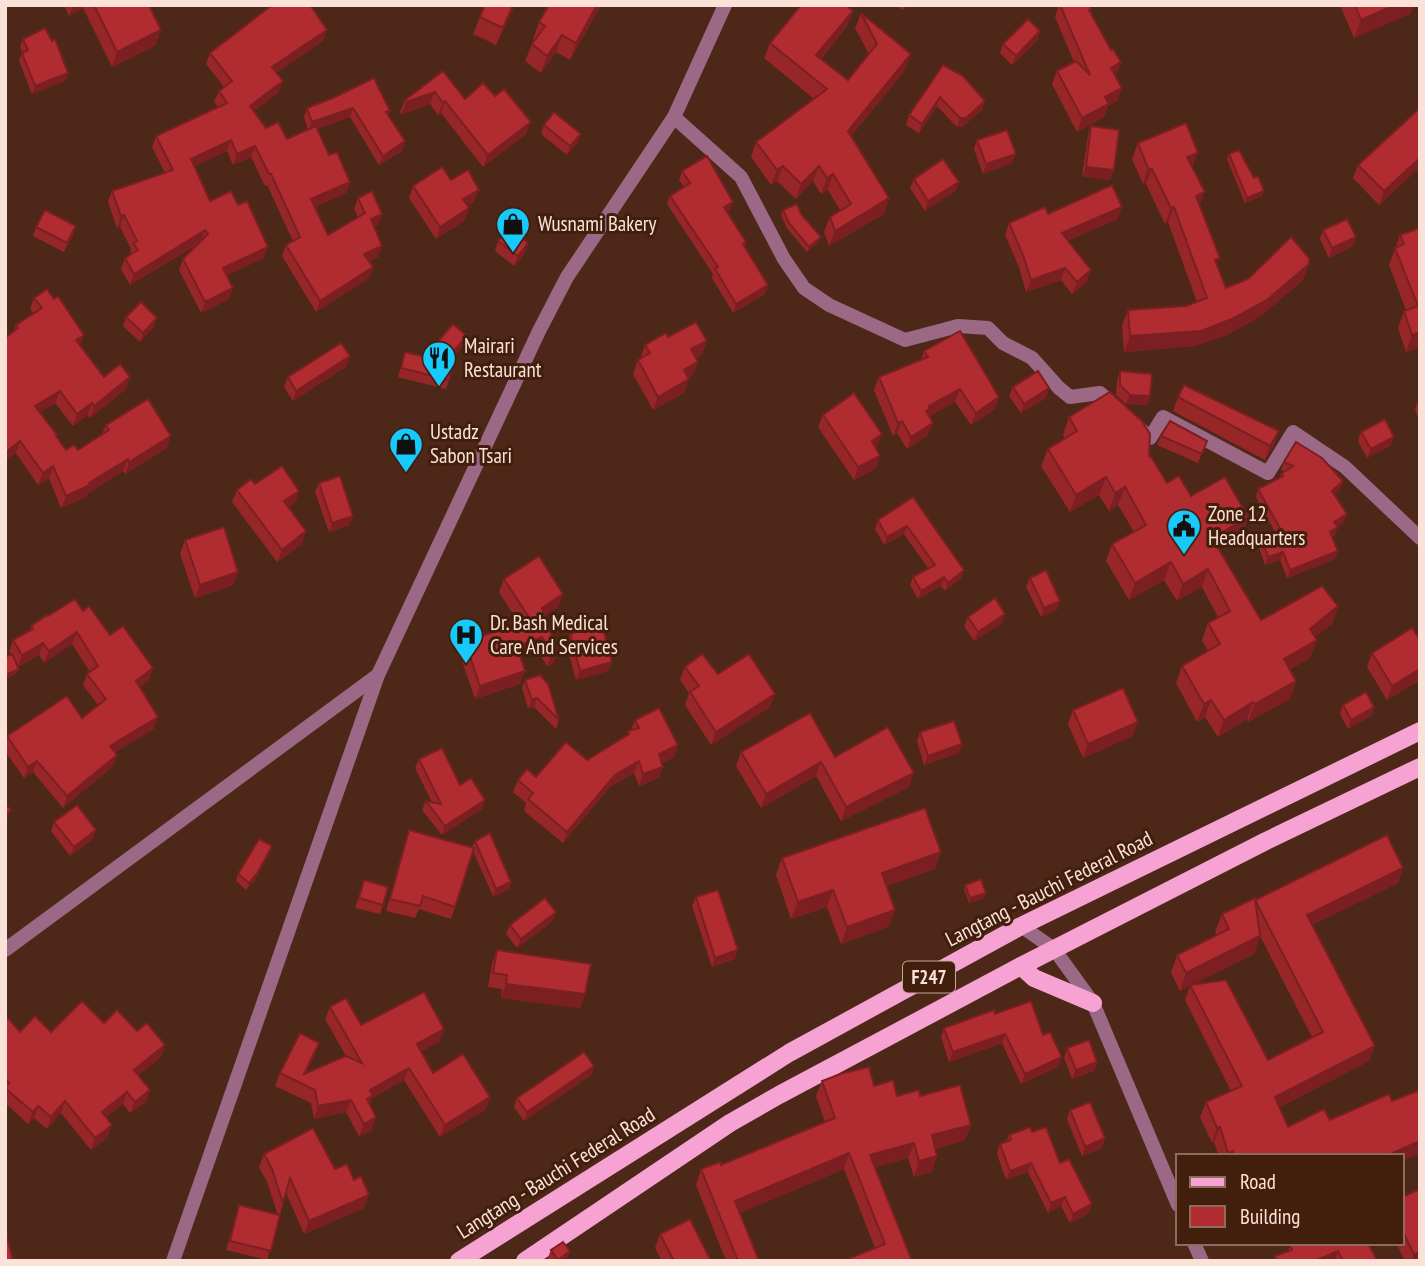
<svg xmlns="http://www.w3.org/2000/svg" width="1425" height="1266" viewBox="0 0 1425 1266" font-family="'PT Sans Narrow',sans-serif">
  <rect width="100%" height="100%" fill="#4d2818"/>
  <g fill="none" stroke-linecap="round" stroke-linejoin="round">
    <g stroke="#9b6886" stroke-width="14">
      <path d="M674,117L741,177L784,259L804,288L829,305L905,340L958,326L988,328L1003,343L1032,358L1059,388L1070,397L1100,393L1118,409"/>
      <path d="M1138,427L1150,438L1163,417L1268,473L1293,432L1345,467L1420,538"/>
      <path d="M1021,926L1054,949L1093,1003L1178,1205"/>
      <path d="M5,950L378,675"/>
      <path d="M1194,1243L1202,1261"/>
    </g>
    <path stroke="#9b6886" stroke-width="14" d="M173,1261L378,675L539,331L567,277L674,117L725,5"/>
    <g stroke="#f6a3d3" stroke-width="18">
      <path d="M1021,966L1034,978L1093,1003"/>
      <path d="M459,1261L789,1053L1021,926L1420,731"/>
      <path d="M525,1261L730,1123L779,1095L1021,966L1266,841L1420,767"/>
    </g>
  </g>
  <g fill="#972629" fill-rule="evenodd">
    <path d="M64,5H149L156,45L112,67L83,8L69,16Z"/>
    <path d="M515,5L496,45L473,34L480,17Z"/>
    <path d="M549,5H601L570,60L556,52L541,73L525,61L532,44L534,40L533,39L539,22Z"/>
    <path d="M895,5H906L903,10Z"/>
    <path d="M1059,5H1090L1091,9L1090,11L1111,50L1121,62L1115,76L1122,88L1117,101L1108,106L1104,117L1077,132L1052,84L1057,71L1074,62L1055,17Z"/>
    <path d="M1340,5H1414L1410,14L1354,38Z"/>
    <path d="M853,11L847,26L821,59L848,80L869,54L855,28L861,13L906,69L851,136L889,198L884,214L829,246L824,232L830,217L840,210L828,190L821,194L813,181L796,199L777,181L771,185L751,157L756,142L814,99L764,58L770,43Z"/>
    <path d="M1040,31L1037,41L1012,65L1000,53L1003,44Z"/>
    <path d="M23,39L68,73L65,81L32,94L19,61L22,52L20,47Z"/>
    <path d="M323,41L276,73L279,92L254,111L266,128L287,139L308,130L304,117L307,108L333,98L390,111L388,115L405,141L402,151L379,165L350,117L317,129L329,155L350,182L346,193L315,207L328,235L358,217L354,209L358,198L378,225L374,227L378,257L369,261L373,267L369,278L316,312L282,256L286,245L293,241L267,185L265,186L251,157L233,165L227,151L194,166L210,201L264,258L227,275L229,299L201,313L179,270L183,259L201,242L130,285L121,269L125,258L130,255L131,249L120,227L117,228L108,202L112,191L165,173L152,147L156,136L218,107L214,102L219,91L224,87L206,64L210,53Z"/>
    <path d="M943,65L985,101L982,110L962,127H957L937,106L919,133L906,125L909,115Z"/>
    <path d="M443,71L465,99L526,134L483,167L441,113L438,115L430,104L402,114L400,112L405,100Z"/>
    <path d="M1420,108V167L1379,205L1353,178L1358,165Z"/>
    <path d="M544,125L581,134L577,143L567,155L541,134Z"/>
    <path d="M1091,126L1114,170L1110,180L1082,176L1088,135Z"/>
    <path d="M977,140L1012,163L983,174L974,149Z"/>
    <path d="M1138,143L1192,167L1200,205L1217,266L1226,288L1304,279L1261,316L1227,335L1195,346L1124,352L1122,325L1128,310L1186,306L1197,302L1168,222L1165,224L1146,184H1143L1132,159Z"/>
    <path d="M1229,154L1254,178L1264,191L1262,196L1245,203L1227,159Z"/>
    <path d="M682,171L733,202L730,211L728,212L746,242L745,246L768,285L765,294L733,313L712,278L713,274L667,204L670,196L684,187L679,180Z"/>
    <path d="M914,179L959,182L955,191L925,211L910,188Z"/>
    <path d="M451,180L474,202L467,206L469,208L464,221L436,239L409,198L413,186Z"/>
    <path d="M783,210L801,214L819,241L807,252L787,228L781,215Z"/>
    <path d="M1048,214L1118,219L1067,241L1087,282L1072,294L1061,280L1026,292L1019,267L1005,235L1009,223Z"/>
    <path d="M36,227L73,236L64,252L33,236Z"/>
    <path d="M1420,228V347L1406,352L1398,328L1404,311L1406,310L1389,265L1400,235Z"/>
    <path d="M1323,230L1356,237L1353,246L1329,258L1320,239Z"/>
    <path d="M498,241L525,253L514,266L495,251Z"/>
    <path d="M34,298L54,299L84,335L80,345L104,377L126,389L90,418L88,415L73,426L55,403L40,412L57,435V437L66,450H78L102,434L106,425L167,448L125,474L123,471L87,494L86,497L61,508L49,478L38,485L16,453L13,332L16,325L33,313L30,309Z"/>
    <path d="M126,317L154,327L140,342L123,326Z"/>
    <path d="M467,336L463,345L448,363L449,380L446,389L398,377L405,352L425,357Z"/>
    <path d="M707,341L702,354L696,358L698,362L693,375L689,378L684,393L653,410L633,374L638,360L640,359L645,345Z"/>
    <path d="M924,351L995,409L971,425L955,402L929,416L928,435L907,449L897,433L893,436L874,390L879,377L921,359Z"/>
    <path d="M347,366L293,401L284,387L288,377Z"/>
    <path d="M1120,371L1150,396L1147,405L1126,404L1116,395L1117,381Z"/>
    <path d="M1013,387L1049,388L1046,398L1021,413L1009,396Z"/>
    <path d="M1178,397L1274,445L1265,460L1173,411Z"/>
    <path d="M1420,397V423L1415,409Z"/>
    <path d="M823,415L877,447L876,448V468L854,480L818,427Z"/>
    <path d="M1069,417L1149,457L1167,483L1191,496L1248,517L1242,535L1218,548L1261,620L1338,606L1332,624L1315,637L1310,658L1290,669L1296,681L1290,699L1248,722L1247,719L1218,737L1205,717L1197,722L1176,683L1182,666L1208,651L1202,640L1208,623L1218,617L1202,587L1177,601L1164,580L1129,600L1106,561L1112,544L1134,532L1118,505L1109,511L1099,495L1070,512L1041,466L1048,449L1065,439L1063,435Z"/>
    <path d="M1361,432L1394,437L1390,446L1367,458L1358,441Z"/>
    <path d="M1161,436L1207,441L1198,463L1157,445Z"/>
    <path d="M1284,462L1343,481L1340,489L1334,494L1347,514L1344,522L1337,526L1335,535L1332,537L1335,559L1287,578L1280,560L1265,565L1258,545L1261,537L1275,532L1256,497L1258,489L1280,477L1281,474L1285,472L1281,470Z"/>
    <path d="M319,483L350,525L329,532L315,492Z"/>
    <path d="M255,484L299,491L295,503L288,508L302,544L277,562L232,502L237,490Z"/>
    <path d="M913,497L964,570L961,578L945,591L941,586L918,599L910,585L913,577L928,568L904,534L884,545L875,529L878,520Z"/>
    <path d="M185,540L233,585L195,598L180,554Z"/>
    <path d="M1030,578L1057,610L1041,617L1026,587Z"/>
    <path d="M504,579L558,607L545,616L557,651L553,664L547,666L537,650L520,656V684L475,699L460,655L465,642L519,623L499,592Z"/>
    <path d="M83,611L110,635L149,680L140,687L154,729L115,752L117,755L113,766L63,808L33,772L24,778L5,751V742L7,736L82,718L98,705L83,685L87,674L90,672L72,644L44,663L39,655L18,667L19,669L17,673L7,678L11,655L9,652L13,640L29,631L31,626L48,616Z"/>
    <path d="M968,617L1002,623L974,641L964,626Z"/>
    <path d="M570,634L608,671L576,680L566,643Z"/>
    <path d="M1420,640V680L1387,700L1367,667L1372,653Z"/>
    <path d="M685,667L718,674L770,707L711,745L685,705L689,693L680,680Z"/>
    <path d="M525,680L559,720L556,729L534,707L528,708L522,688Z"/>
    <path d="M1343,705L1374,707L1371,716L1348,729L1340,714Z"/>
    <path d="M1073,710L1133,736L1083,758L1068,724Z"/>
    <path d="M635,720L678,745L674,757L662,763L659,778L639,786L634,773L610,787L563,843L524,811L526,803L513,792L518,780L536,777L587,760L627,736L628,731L631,730Z"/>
    <path d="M920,732L962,744L959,753L924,765L917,741Z"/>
    <path d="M741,752L835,757L909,787L841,821L816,776L761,808L736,766Z"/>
    <path d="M419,759L460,785L482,809L442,835L422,810L426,801L432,802L415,768Z"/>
    <path d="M54,822L93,839L70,856L51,831Z"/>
    <path d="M409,830L472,847L475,841L511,882L509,890L493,896L473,851L451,919L419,909L415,918L386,911L405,842Z"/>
    <path d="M272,846L269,854L254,881L246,890L236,881L238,874Z"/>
    <path d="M782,858L935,869L886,886L895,910L888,927L841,944L827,907L791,919L776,875Z"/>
    <path d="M1403,868L1398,883L1312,925L1369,1061L1280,1107L1288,1127L1330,1120L1392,1101L1420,1090V1149L1418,1154L1402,1161V1156H1219L1214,1142L1212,1143L1200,1117L1206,1102L1231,1091L1185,1000L1190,986L1180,991L1171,973L1177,955L1217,935L1215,932L1222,914L1255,900ZM1260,936L1312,1037L1268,1060L1191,985L1254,954Z"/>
    <path d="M364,880L383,905L380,914L355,908Z"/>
    <path d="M965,885L986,893L984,898L969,903L964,889Z"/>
    <path d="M696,897L735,959L712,967L692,906Z"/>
    <path d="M553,921L517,948L506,934L510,925Z"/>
    <path d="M497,950L585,994L580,1008L501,998L502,989L488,987L492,964Z"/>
    <path d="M330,1007L361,1025L444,1029L439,1042L421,1051L433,1073L490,1097L486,1109L440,1137L404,1080L372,1098L370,1105L372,1130L359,1136L346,1112L314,1119L311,1103L275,1086L280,1073L319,1043L306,1073L346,1056L325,1019Z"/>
    <path d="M995,1014L1059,1066L1021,1084L1002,1043L949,1062L941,1037L944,1028Z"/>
    <path d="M5,1020L20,1032H51L104,1023L137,1031L165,1045L161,1057L138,1075L146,1102L130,1113L123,1104L106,1117L108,1137L91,1150L61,1113L47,1129L34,1118L28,1124L5,1103Z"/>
    <path d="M1067,1048L1097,1062L1094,1071L1072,1079L1064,1058Z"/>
    <path d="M594,1066L591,1075L524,1121L514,1107L517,1098Z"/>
    <path d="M822,1081L874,1086L897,1096H920L971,1125L965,1140L935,1149L932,1172L914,1177L908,1158L875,1167L912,1261L875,1248L844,1169L740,1213L759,1261H726L696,1185L701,1169L721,1165L825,1122L816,1096Z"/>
    <path d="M1070,1110L1105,1138L1102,1148L1082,1156L1067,1119Z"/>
    <path d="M1032,1132L1060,1163L1092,1204L1088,1214L1070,1223L1061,1206L1048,1213L1028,1172L1006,1180L997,1154L1000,1144L1006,1142L1009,1135Z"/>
    <path d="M264,1154L364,1208L304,1234L286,1193L267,1260L226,1250L239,1205L278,1215L267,1182L259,1167Z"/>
    <path d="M1402,1197L1420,1261H1405L1396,1243H1402Z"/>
    <path d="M660,1234L711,1261H662L655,1248Z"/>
    <path d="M1368,1243L1377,1261H1274L1275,1256L1288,1251L1290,1246Z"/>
    <path d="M551,1250L570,1251L566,1261H548L547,1260Z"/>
  </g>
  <g fill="#7b1f22">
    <path d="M73,5H84L83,8L69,16Z"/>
    <path d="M513,5H515L496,45L503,28Z"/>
    <path d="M597,5H601L570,60L576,43Z"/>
    <path d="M1395,5H1414L1410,14L1354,38L1361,20Z"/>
    <path d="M853,11L847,26L811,70L816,55Z"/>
    <path d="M161,30L156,45L112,67L117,52Z"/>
    <path d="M327,30L323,41L268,78L272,67Z"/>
    <path d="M1040,31L1037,41L1012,65L1016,56Z"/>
    <path d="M562,35L556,52L541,73L547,56Z"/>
    <path d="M911,54L906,69L842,146L848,131Z"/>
    <path d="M1121,62L1116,76L1106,81L1111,68Z"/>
    <path d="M68,73L65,81L32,94L35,86Z"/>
    <path d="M283,81L279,92L246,117L250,106Z"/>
    <path d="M1122,88L1117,101L1108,106L1104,117L1077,132L1082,118L1105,97Z"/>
    <path d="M435,92L430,104L402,114L406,102Z"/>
    <path d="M940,97L937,106L919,133L922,124Z"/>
    <path d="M445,101L441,113L438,115L443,103Z"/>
    <path d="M985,101L982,110L962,127H957L960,118Z"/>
    <path d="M353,108L350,117L309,132L312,122Z"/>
    <path d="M531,122L526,134L483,167L488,155Z"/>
    <path d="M581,134L577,143L567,155L570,146Z"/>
    <path d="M231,140L227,151L187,170L191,159Z"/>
    <path d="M405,141L402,151L379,165L383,156Z"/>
    <path d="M255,146L251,157L233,165L237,154Z"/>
    <path d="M1198,153L1192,168L1187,157Z"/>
    <path d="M1016,154L1012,163L983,174L986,164Z"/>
    <path d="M1420,158V167L1379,205L1384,191Z"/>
    <path d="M783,166L777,181L771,185L777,170Z"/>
    <path d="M819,166L813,181L796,199L801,184Z"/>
    <path d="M1086,167L1114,170L1110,180L1082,176Z"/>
    <path d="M1148,168L1152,169L1146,184H1143Z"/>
    <path d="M833,174L828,190L821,194L827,178Z"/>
    <path d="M350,182L346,193L307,210L311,199Z"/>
    <path d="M959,182L955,191L925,211L928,201Z"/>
    <path d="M479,190L474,202L458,211L463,199Z"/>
    <path d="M1264,191L1262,196L1245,203L1247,198Z"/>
    <path d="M1205,192L1199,207L1196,196Z"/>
    <path d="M889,198L884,214L829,246L835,231Z"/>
    <path d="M733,202L730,211L721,216L724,207Z"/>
    <path d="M1122,207L1118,219L1057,245L1062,233Z"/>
    <path d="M1174,207L1168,222L1165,224L1171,208Z"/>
    <path d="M469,208L464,221L436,239L440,227Z"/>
    <path d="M382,214L378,225L366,231L371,219Z"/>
    <path d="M124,215L120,227L117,228L121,216Z"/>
    <path d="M76,226L73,236L64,252L67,243Z"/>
    <path d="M205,230L201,241L130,285L134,274Z"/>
    <path d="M821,237L819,241L807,252L809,247Z"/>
    <path d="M1356,237L1353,246L1329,258L1332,248Z"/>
    <path d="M528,243L525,253L514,266L518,256Z"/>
    <path d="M382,246L378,257L360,265L364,254Z"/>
    <path d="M268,247L264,258L219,279L223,268Z"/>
    <path d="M1309,264L1304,279L1261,316L1227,335L1195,346L1124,352L1130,336Z"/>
    <path d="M373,267L369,278L316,312L320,301Z"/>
    <path d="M1065,268L1061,280L1026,292L1031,280Z"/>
    <path d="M1091,270L1087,282L1072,294L1077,282Z"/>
    <path d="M768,285L765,294L733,313L736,304Z"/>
    <path d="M233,288L229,299L201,313L205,302Z"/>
    <path d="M157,318L154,327L140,342L143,333Z"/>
    <path d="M1420,332V347L1406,352L1412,335Z"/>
    <path d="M84,335L80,347L76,340Z"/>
    <path d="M467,336L463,345L441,371L444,362Z"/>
    <path d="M707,341L702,354L686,363L691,349Z"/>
    <path d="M350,356L347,366L293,401L296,391Z"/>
    <path d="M698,362L693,375L679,384L684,370Z"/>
    <path d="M130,377L126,389L90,418L94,406Z"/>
    <path d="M689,379L684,393L653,410L658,397Z"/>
    <path d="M1049,388L1046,398L1021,413L1024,404Z"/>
    <path d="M960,389L955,402L927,418L926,411L929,406Z"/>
    <path d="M60,391L55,403L31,418L35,406Z"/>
    <path d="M1130,395L1150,396L1147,405L1126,404Z"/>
    <path d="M999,397L995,409L971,425L976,413Z"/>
    <path d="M92,403L88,415L73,426L77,414Z"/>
    <path d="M902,421L897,433L893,436L898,423Z"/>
    <path d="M933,423L928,435L907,449L911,437Z"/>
    <path d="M1279,431L1274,445L1265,460L1270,446Z"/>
    <path d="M882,434L877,447L868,453L872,441Z"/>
    <path d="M171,436L167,448L125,474L129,462Z"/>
    <path d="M1394,437L1390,446L1367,458L1371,449Z"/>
    <path d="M20,441L16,453L5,461V453Z"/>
    <path d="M880,456L876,468L854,480L858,467Z"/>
    <path d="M128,459L123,471L87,494L86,497L61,508L66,496L89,483Z"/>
    <path d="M53,466L49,478L38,485L43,473Z"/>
    <path d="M1106,477L1099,495L1070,512L1076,495Z"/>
    <path d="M1343,481L1340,489L1329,499L1332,491Z"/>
    <path d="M1125,487L1118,505L1109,511L1115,493Z"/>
    <path d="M299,491L295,503L279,514L284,501Z"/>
    <path d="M1347,514L1344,522L1331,530L1334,522Z"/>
    <path d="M353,516L350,525L329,532L332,523Z"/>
    <path d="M1248,517L1242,535L1206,555L1212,538Z"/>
    <path d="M907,526L904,534L884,545L887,537Z"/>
    <path d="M1338,527L1335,535L1327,540L1330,532Z"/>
    <path d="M306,531L302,544L277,562L282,550Z"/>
    <path d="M1338,551L1335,559L1287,578L1290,570Z"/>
    <path d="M1283,552L1280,560L1265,565L1268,557Z"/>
    <path d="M1171,562L1164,580L1129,600L1135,583Z"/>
    <path d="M1208,569L1202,587L1177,601L1183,584Z"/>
    <path d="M964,570L961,578L945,591L948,583Z"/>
    <path d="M238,572L233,585L195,598L200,585Z"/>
    <path d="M944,577L941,586L918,599L921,591Z"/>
    <path d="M563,594L558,607L538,621L542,608Z"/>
    <path d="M1060,601L1057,610L1041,617L1044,608Z"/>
    <path d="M1338,606L1332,624L1304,646L1310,629Z"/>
    <path d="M1005,614L1002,623L974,641L978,632Z"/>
    <path d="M77,632L72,644L44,663L49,651Z"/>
    <path d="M542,637L537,650L512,659L517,646Z"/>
    <path d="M1317,640L1310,658L1277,676L1284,659Z"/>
    <path d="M43,643L39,655L18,667L22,655Z"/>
    <path d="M557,651L553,664L547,666L552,653Z"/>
    <path d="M612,662L608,671L576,680L580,671Z"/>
    <path d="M153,668L149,680L132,692L136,681Z"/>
    <path d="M19,669L17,673L7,678L5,683V675Z"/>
    <path d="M1420,669V680L1387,700L1392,686Z"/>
    <path d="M525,671L520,684L475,699L480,686Z"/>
    <path d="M1296,681L1290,699L1248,722L1255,704Z"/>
    <path d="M775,694L770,707L711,745L716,732Z"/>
    <path d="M537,698L534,707L528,708L532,700Z"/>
    <path d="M1211,700L1205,717L1197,722L1204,704Z"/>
    <path d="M1253,702L1247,719L1218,737L1224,720Z"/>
    <path d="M1374,707L1371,716L1348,729L1351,720Z"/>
    <path d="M158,717L154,729L106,758L110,746Z"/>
    <path d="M1138,722L1133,736L1083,758L1088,744Z"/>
    <path d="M962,744L959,753L924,765L928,756Z"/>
    <path d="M678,745L674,757L654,766L659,754Z"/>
    <path d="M117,755L113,766L63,808L67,796Z"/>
    <path d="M37,761L33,772L24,778L28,767Z"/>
    <path d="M639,761L634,773L610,787L563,843L567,832L615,775Z"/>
    <path d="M821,762L816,776L761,808L766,794Z"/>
    <path d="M663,767L659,778L639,786L643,774Z"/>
    <path d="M914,773L909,787L841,821L846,807Z"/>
    <path d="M485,800L482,809L442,835L445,826Z"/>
    <path d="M11,810L6,822L5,823V815Z"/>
    <path d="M96,830L93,839L70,856L74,847Z"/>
    <path d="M272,846L269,854L254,881L246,890L249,883Z"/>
    <path d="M941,852L935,869L876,890L882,873Z"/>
    <path d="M1403,868L1398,883L1302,930L1307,915Z"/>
    <path d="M511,882L509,890L493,896L496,889Z"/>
    <path d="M833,890L827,907L791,919L798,902Z"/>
    <path d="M986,893L984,898L969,903L970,898Z"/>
    <path d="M895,910L888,927L841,944L847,927Z"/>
    <path d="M556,912L553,921L517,948L521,939Z"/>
    <path d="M1260,936L1254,954L1180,991L1186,973Z"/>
    <path d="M738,950L735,959L712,967L715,958Z"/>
    <path d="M506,984L585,994L580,1008L501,998Z"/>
    <path d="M444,1029L439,1042L413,1056L417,1044Z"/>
    <path d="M1005,1034L1002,1043L949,1062L953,1052Z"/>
    <path d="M319,1043L315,1055L300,1086L304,1074Z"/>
    <path d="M165,1045L161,1057L130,1082L134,1070Z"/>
    <path d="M1375,1046L1369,1061L1270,1112L1275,1097Z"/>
    <path d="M1062,1057L1059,1066L1021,1084L1025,1074Z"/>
    <path d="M1097,1062L1094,1071L1072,1079L1076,1070Z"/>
    <path d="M594,1066L591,1075L524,1121L527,1112Z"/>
    <path d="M409,1068L404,1080L372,1098L369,1108L362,1111L370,1090Z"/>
    <path d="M150,1090L146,1102L130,1113L135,1102Z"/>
    <path d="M127,1092L123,1104L98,1124L102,1112Z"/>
    <path d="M490,1097L486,1109L440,1137L445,1125Z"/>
    <path d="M351,1100L346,1112L314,1119L318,1106Z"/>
    <path d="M65,1101L61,1113L47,1129L51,1117Z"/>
    <path d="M38,1106L34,1118L28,1124L33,1112Z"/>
    <path d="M376,1117L372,1130L359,1136L364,1124Z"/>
    <path d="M112,1125L108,1137L91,1150L95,1138Z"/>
    <path d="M971,1125L965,1140L926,1151L932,1135Z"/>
    <path d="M1220,1127L1214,1142L1212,1143L1217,1128Z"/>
    <path d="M1420,1137V1149L1418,1154L1402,1161V1156H1386Z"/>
    <path d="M1105,1138L1102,1148L1082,1156L1085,1147Z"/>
    <path d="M914,1143L908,1158L864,1170L870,1155Z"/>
    <path d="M849,1153L844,1169L730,1217L735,1201Z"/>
    <path d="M937,1156L932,1172L914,1177L919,1161Z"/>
    <path d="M1031,1163L1028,1172L1006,1180L1010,1171Z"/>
    <path d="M369,1195L364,1208L304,1234L309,1221Z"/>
    <path d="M1065,1197L1061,1206L1048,1213L1051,1203Z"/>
    <path d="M1092,1204L1088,1214L1070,1223L1073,1214Z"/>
    <path d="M570,1251L566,1261H558V1260Z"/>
    <path d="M1338,1251L1335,1261H1315Z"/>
    <path d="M1420,1252V1261H1412L1414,1254Z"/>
  </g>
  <g fill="#b02c30" stroke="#7b1f22" stroke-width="2">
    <path d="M94,5H149L161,30L117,52Z"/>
    <path d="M272,5H310L327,30L272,67L283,81L250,106L266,128L278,122L287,139L316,126L329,155L337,152L350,182L311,199L328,235L365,213L358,198L372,191L382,214L371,219L382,246L364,254L373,267L320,301L286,245L300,237L271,174H269L255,146L237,154L231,140L191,159L210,201L231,191L238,205L247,201L268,247L223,268L233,288L205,302L183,259L208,234L205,230L134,274L125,258L138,250L133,243L137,241L124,215L121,216L112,191L173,170L156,136L227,103L219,91L232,81L210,53Z"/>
    <path d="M485,5H513L503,28L480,17Z"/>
    <path d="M549,5H597L576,43L562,35L547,56L532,44L545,26L539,22Z"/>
    <path d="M801,5H846L853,11L816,55L848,80L877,44L861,13L911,54L848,131L889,198L835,231L830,217L851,204L833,174L827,178L819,166L801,184L783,166L777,170L756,142L827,89L770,43Z"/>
    <path d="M1060,5H1090L1091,9L1089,10L1111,50L1113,49L1121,62L1111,68L1122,88L1105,97L1109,104L1082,118L1057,71L1076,61L1090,75Z"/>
    <path d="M1355,5H1395L1361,20Z"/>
    <path d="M1028,19L1040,31L1016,56L1003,44Z"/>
    <path d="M45,28L52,41L55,39L68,73L35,86L22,53L28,50L23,39Z"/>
    <path d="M943,65L963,76L985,101L966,118H960L940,97L922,124L909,115Z"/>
    <path d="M443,71L465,99L483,83L495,96L504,89L531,122L488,155L445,101L443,103L435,92L406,102L405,100Z"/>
    <path d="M374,78L390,111L386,112L405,141L383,156L353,108L312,122L307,108L333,98Z"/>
    <path d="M1420,108V158L1384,191L1358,165Z"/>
    <path d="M554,112L581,134L570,146L544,125Z"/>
    <path d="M1186,123L1198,153L1187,157L1205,192L1196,196L1220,258L1215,260L1226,288L1248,279L1291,237L1309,258V264L1267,300L1232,319L1201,331L1130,336L1128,310L1186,306L1207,298L1174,207L1171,208L1152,169L1148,168L1138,143Z"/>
    <path d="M1091,126L1119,130L1114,170L1086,167Z"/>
    <path d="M1007,130L1016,154L986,164L977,140Z"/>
    <path d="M1239,150L1254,178L1258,176L1264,191L1247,198L1229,154Z"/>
    <path d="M707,156L733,202L724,207L746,242L743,244L768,285L736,304L715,269L718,267L670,196L690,183L682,171Z"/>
    <path d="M943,159L959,182L928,201L914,179Z"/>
    <path d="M442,167L451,180L468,170L479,190L463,199L469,208L440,227L413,186Z"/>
    <path d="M1112,185L1122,207L1062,233L1091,270L1077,282L1065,268L1031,280L1023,255L1009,223L1045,207L1048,214Z"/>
    <path d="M797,204L801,214L821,237L809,247L789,223L783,210Z"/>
    <path d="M45,210L76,226L67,243L36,227Z"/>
    <path d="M1347,219L1356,237L1332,248L1323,230Z"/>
    <path d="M509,228L528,243L518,256L498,241Z"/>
    <path d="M1420,228V332L1412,335L1404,311L1418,306L1395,248L1404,244L1400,235Z"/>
    <path d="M47,289L54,299L58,296L84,335L76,340L104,377L120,364L130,377L94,406L92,403L77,414L60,391L35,406L57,435L56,436L66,450L74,445L78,450L109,430L106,425L148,399L171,436L129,462L128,459L89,483L90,485L66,496L53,466L43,473L20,441L5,453V338L18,328L16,325L42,308L34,298Z"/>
    <path d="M141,302L157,318L143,333L126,317Z"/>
    <path d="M696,322L707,341L691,349L698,362L684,370L689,379L658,397L638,360L650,353L645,345L666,333L668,337Z"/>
    <path d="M453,324L467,336L444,362L453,364L449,380L401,368L405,352L425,357Z"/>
    <path d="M960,331L999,397L976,413L960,389L929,406L930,409L926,411L933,423L911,437L902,421L898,423L879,377L928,357L924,351Z"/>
    <path d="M341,343L350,356L296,391L288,377Z"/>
    <path d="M1038,371L1049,388L1024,404L1013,387Z"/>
    <path d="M1120,371L1152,374L1150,396L1130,395L1120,385Z"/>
    <path d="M1184,385L1279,431L1270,446L1178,397Z"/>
    <path d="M1110,392L1142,421L1150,434L1149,457L1150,455L1167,483L1179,476L1191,496L1225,477L1248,517L1212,538L1261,620L1322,586L1338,606L1310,629L1317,640L1284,659L1296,681L1255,704L1253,702L1224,720L1211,700L1204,704L1182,666L1220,644L1208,623L1230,611L1208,569L1183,584L1171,562L1135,583L1112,544L1146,525L1125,487L1115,493L1106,477L1076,495L1048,449L1077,431L1069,417Z"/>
    <path d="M854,393L882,434L872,441L880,456L858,467L823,415Z"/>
    <path d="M1385,419L1394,437L1371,449L1361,432Z"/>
    <path d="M1170,421L1207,441L1202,454L1161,436Z"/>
    <path d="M1296,442L1322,458L1343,481L1332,491L1347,514L1334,522L1338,527L1330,532L1338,551L1290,570L1283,552L1268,557L1261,537L1281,530L1258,489L1283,476L1281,474L1293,466L1284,462Z"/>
    <path d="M282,466L299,491L284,501L306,531L282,550L237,490L251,479L255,484Z"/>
    <path d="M340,476L353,516L332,523L319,483Z"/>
    <path d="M913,497L964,570L948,583L944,577L921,591L913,577L935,565L907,526L887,537L878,520Z"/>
    <path d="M224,527L238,572L200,585L185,540Z"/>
    <path d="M539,556L563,594L542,608L557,651L552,653L542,637L517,646L525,671L480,686L465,642L530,619L504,579Z"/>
    <path d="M1046,570L1060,601L1044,608L1030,578Z"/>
    <path d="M995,598L1005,614L978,632L968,617Z"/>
    <path d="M75,599L83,611L89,606L110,635L123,626L153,668L136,681L158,717L110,746L117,755L67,796L37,761L28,767L7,736L67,696L82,718L106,699L87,674L98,666L77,632L49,651L43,643L22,655L13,640L33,629L31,626L47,615L48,616Z"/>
    <path d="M602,625L612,662L580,671L570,634Z"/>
    <path d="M1412,628L1420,640V669L1392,686L1372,653Z"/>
    <path d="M12,654L19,669L6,675L5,657Z"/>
    <path d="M702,654L718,674L749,654L775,694L716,732L690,692L699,686L685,667Z"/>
    <path d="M540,675L548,684L559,720L537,698L532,700L525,680Z"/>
    <path d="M1123,688L1138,722L1088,744L1073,710Z"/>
    <path d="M1366,692L1374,707L1351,720L1343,705Z"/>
    <path d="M659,708L678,745L659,754L663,767L643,774L639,761L615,775L567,832L528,799L533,793L518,780L527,769L536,777L566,742L587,760L629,734L628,731L639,728L635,720Z"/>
    <path d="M810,713L835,757L888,727L914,773L846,807L821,762L766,794L741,752Z"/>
    <path d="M954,721L962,744L928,756L920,732Z"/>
    <path d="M442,748L460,785L471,778L485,800L445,826L426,801L441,804L419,759Z"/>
    <path d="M5,804L11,810L5,815Z"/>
    <path d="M77,805L96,830L74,847L54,822Z"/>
    <path d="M925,808L941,852L882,873L895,910L847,927L833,890L798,902L782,858Z"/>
    <path d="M409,830L474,848L455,907L423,896L420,906L390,899Z"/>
    <path d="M490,833L511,882L496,889L475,841Z"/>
    <path d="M1387,835L1403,868L1307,915L1375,1046L1275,1097L1288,1127L1324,1109L1330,1120L1389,1094L1392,1101L1420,1090V1141L1386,1156H1234L1233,1151L1228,1153L1220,1127L1217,1128L1206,1102L1242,1086L1190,985L1226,980L1268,1060L1323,1032L1255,900Z"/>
    <path d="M259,839L272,846L257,874L249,883L238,874Z"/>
    <path d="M981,879L986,893L970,898L965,885Z"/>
    <path d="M364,880L388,887L383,905L359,898Z"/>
    <path d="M718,890L738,950L715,958L696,897Z"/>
    <path d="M545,898L556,912L521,939L510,925Z"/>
    <path d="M1255,898L1260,936L1186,973L1177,955L1229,929L1222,914Z"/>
    <path d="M497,950L591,964L585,994L506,984L507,975L493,973Z"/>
    <path d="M424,992L444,1029L417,1044L433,1073L463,1054L490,1097L445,1125L409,1068L370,1090L373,1096L367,1099L376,1117L364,1124L351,1100L318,1106L315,1090L280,1073L300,1033L319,1043L304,1074L346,1056L362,1063L330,1007L346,998L361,1025Z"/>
    <path d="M82,1001L104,1023L117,1010L137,1031L147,1023L165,1045L134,1070L150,1090L135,1102L127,1092L102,1112L112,1125L95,1138L65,1101L51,1117L38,1106L33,1112L5,1088L9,1083L5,1078V1020L8,1018L20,1032L35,1016L51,1032Z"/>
    <path d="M1031,1001L1043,1035L1050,1032L1062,1057L1025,1074L1005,1034L953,1052L944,1028L994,1010L995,1014Z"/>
    <path d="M1089,1040L1097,1062L1076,1070L1067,1048Z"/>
    <path d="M584,1052L594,1066L527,1112L517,1098Z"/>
    <path d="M869,1067L874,1086L893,1080L897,1096L919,1090L920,1096L960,1085L971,1125L932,1135L937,1156L919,1161L914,1143L870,1155L912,1261H843L885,1244L849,1153L735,1201L759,1261H738L701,1169L720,1162L721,1165L835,1118L822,1081L843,1073Z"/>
    <path d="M1090,1102L1105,1138L1085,1147L1070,1110Z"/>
    <path d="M1030,1127L1032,1132L1046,1127L1060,1163L1069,1159L1092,1204L1073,1214L1065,1197L1051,1203L1031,1163L1010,1171L1000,1144L1011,1140L1009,1135Z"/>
    <path d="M313,1128L335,1169L347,1164L354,1180L361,1176L369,1195L309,1221L290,1178L283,1203L272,1169L264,1154Z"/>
    <path d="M1420,1189V1252L1414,1254L1402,1230V1197Z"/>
    <path d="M239,1205L280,1215L271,1251L230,1241Z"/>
    <path d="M690,1219L711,1261H674L660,1234Z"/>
    <path d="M5,1228L13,1261H5Z"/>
    <path d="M563,1242L570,1251L558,1260L551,1250Z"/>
    <path d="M1296,1243H1368L1377,1261H1343L1338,1251L1315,1261H1277L1275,1256L1292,1250L1290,1246Z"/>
  </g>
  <defs>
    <g id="shop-pin" transform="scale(1.75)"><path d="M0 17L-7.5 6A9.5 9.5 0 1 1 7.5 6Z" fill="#16cafb" stroke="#421e0d"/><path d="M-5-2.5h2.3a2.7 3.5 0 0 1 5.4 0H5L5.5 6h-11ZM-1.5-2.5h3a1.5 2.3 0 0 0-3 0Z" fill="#111"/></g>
    <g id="restaurant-pin" transform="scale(1.75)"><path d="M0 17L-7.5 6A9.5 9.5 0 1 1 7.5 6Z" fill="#16cafb" stroke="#421e0d"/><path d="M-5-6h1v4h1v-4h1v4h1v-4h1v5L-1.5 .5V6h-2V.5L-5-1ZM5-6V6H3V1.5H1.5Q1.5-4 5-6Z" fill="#111"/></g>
    <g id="civic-pin" transform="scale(1.75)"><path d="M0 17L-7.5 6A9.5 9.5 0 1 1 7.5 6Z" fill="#16cafb" stroke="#421e0d"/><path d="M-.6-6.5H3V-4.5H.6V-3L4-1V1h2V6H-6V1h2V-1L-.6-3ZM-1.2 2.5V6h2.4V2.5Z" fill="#111"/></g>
    <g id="hospital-pin" transform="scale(1.75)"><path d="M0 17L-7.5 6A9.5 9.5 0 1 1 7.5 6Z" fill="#16cafb" stroke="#421e0d"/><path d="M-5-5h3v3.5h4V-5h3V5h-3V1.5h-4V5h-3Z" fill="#111"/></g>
  </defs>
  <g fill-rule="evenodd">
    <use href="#shop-pin" x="513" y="224"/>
    <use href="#restaurant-pin" x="439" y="358"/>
    <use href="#shop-pin" x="406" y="444"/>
    <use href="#civic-pin" x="1184" y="526"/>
    <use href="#hospital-pin" x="466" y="635"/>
  </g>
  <g text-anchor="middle" stroke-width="6" stroke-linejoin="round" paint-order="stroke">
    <rect fill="#421e0d" stroke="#c4a79b" stroke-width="2" x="903" y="961.5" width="52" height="31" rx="5"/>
    <g font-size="19" font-weight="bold" fill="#fbe2d8">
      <text x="929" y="984">F247</text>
    </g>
    <g font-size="21" fill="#fbe2d8" stroke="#421e0d" text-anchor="start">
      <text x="538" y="231">Wusnami Bakery</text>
      <text x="464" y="353">Mairari<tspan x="464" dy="24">Restaurant</tspan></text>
      <text x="430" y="439">Ustadz<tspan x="430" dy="24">Sabon Tsari</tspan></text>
      <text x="1208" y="521">Zone 12<tspan x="1208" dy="24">Headquarters</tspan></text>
      <text x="490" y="630">Dr. Bash Medical<tspan x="490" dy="24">Care And Services</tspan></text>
    </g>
    <g font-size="21" fill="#fbe2d8" stroke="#421e0d">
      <text transform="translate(1049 889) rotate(-27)" y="7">Langtang - Bauchi Federal Road</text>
      <text transform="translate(556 1173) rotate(-32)" y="7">Langtang - Bauchi Federal Road</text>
    </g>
  </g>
  <rect width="1425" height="1266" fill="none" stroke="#fbe2d8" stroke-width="14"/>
  <rect x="1176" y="1154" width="228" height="91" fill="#421e0d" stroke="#8c6c5e" stroke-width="2"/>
  <rect x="1190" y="1177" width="35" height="10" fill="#f6a3d3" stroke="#8c6c5e" stroke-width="2"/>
  <text x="1240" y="1189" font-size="21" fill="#fbe2d8">Road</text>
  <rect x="1190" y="1206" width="35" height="21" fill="#b02c30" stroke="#8c6c5e" stroke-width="2"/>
  <text x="1240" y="1224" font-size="21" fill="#fbe2d8">Building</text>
</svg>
